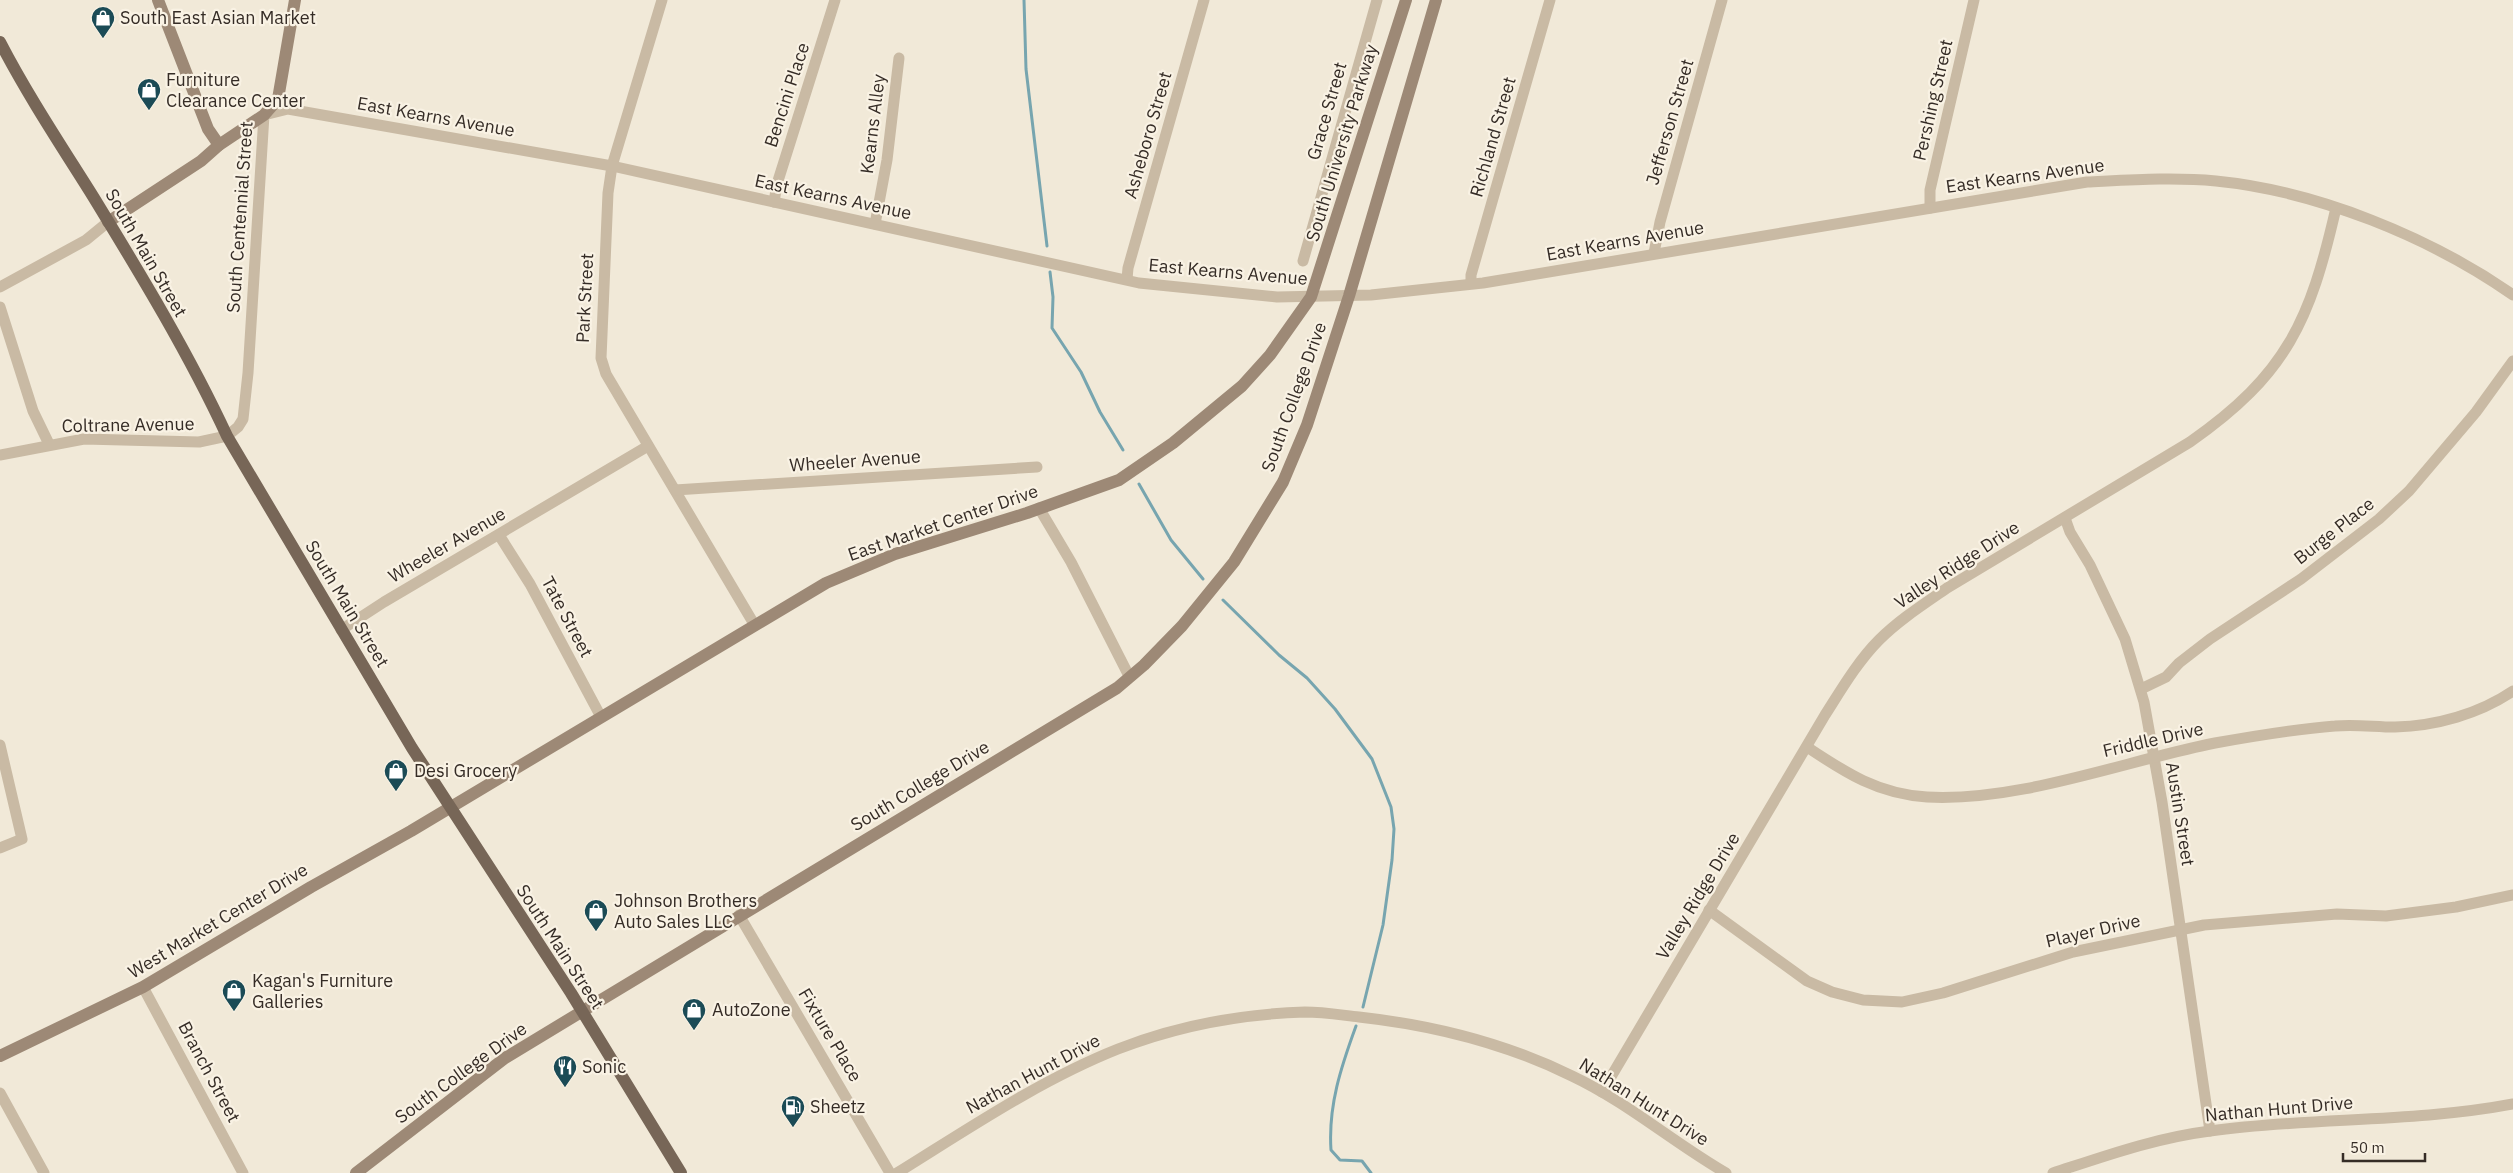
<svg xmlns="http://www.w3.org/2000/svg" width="2513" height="1173" viewBox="0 0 2513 1173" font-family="'IBM Plex Sans',sans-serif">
  <rect width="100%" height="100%" fill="#f1e9d8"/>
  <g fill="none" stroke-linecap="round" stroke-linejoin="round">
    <g stroke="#77a5af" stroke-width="3">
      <path d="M1024,0L1026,69L1047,246"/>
      <path d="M1050,272L1053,297L1052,328L1081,372L1100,412L1123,450"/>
      <path d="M1139,484L1171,540L1203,579"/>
      <path d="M1223,600L1279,655L1307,678L1335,709L1372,759L1391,807L1394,829L1392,860L1383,925L1363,1007"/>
      <path d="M1356,1026C1341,1067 1328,1106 1331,1150L1340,1160L1362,1161L1371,1173"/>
    </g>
    <g stroke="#c9baa4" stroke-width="11">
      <path d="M662,0L612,166L608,193L601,358L606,374L754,624"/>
      <path d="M774,202L777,184L835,0"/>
      <path d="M1930,208V190L1974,0"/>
      <path d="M875,224L887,160L899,58"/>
      <path d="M1654,253L1660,222L1722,0"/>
      <path d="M1303,261L1377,0"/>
      <path d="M1127,279L1128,268L1204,0"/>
      <path d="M1471,283V275L1550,0"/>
      <path d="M0,287L86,240L108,222"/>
      <path d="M0,307L33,411L49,444"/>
      <path d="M0,455L84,439L199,442L227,436L238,427L243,419L248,373L264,115L288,109L612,166L1139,283L1277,297L1371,295L1483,283L2087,182C2130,180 2173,177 2216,181C2317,191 2430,237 2513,295"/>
      <path d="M675,490L1037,467"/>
      <path d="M1039,508L1071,562L1129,676"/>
      <path d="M2065,518L2070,532L2090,565L2125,639L2144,702L2162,802L2210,1131"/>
      <path d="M499,535L530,584L601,717"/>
      <path d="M341,630L384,602L648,446"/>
      <path d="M2141,689L2166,677L2179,663L2210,639L2301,579L2379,519L2409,491L2476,412L2513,361"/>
      <path d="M0,745L22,839L0,848"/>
      <path d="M1807,747C1846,773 1878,794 1927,797C2020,802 2124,761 2215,743C2254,736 2295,729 2335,726C2355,724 2375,727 2395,727C2436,726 2479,714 2513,691"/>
      <path d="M1709,910L1807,981L1832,992L1863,1000L1902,1002L1943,993L2073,952L2204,925L2337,914L2386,916L2456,907L2513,895"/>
      <path d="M739,915L890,1173"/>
      <path d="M143,987L243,1173"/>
      <path d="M1602,1092L1825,715C1841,690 1858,661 1879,640C1899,620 1924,604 1947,588L2190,442C2287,374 2310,321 2336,208"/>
      <path d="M0,1093L44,1173"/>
      <path d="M897,1173C968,1129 1040,1080 1118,1049C1177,1026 1242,1014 1305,1012C1323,1012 1341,1015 1359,1017C1432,1025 1507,1044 1572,1076C1627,1102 1674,1143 1726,1173"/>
      <path d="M2053,1173C2105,1156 2155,1138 2210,1131C2310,1117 2413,1123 2513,1104"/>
    </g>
    <g stroke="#9d8976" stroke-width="12">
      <path d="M158,0L208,129L219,145"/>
      <path d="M108,222L201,161L219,145L264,115L278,99L295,0"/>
      <path d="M0,1056L143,987L311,887L411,831L826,583L895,554L1027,513L1119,480L1173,443L1242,386L1270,355L1311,297L1406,0"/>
      <path d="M356,1173L505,1058L1117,688L1144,665L1182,626L1234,562L1283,482L1307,425L1349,296L1436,0"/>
    </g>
    <path stroke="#776657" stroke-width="12" d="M0,42C28,96 62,147 94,198C141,275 189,354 227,436L412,748L571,993L681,1173"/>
  </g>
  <defs>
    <g id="shop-pin" transform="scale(1.25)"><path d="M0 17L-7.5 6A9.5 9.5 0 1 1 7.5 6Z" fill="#1b4b56" stroke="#f9f2e4"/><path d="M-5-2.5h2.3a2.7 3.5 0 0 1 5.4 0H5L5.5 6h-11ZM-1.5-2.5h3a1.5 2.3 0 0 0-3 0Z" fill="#fff"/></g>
    <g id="restaurant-pin" transform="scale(1.25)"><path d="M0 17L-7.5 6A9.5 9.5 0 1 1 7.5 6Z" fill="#1b4b56" stroke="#f9f2e4"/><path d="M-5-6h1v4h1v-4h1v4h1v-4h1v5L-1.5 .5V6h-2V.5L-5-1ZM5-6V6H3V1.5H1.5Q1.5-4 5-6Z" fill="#fff"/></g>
    <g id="fuel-pin" transform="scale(1.25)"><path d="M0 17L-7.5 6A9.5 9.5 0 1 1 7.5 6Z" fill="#1b4b56" stroke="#f9f2e4"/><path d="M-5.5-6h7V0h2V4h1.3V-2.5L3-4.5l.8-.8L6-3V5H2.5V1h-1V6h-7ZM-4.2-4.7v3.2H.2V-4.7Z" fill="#fff"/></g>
  </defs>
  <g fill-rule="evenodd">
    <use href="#shop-pin" x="103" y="18"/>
    <use href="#shop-pin" x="149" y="90"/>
    <use href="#shop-pin" x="396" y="771"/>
    <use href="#shop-pin" x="596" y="911"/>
    <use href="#shop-pin" x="234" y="991"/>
    <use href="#shop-pin" x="694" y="1010"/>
    <use href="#restaurant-pin" x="565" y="1067"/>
    <use href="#fuel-pin" x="793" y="1107"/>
  </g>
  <g text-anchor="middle" stroke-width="4.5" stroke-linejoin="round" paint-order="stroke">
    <g font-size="18" fill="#352c26" stroke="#f9f2e4" text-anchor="start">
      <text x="120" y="24">South East Asian Market</text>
      <text x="166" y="86">Furniture<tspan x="166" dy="21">Clearance Center</tspan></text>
      <text x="414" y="777">Desi Grocery</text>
      <text x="614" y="907">Johnson Brothers<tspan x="614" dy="21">Auto Sales LLC</tspan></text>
      <text x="252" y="987">Kagan's Furniture<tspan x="252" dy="21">Galleries</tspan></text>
      <text x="712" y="1016">AutoZone</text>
      <text x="582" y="1073">Sonic</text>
      <text x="810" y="1113">Sheetz</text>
    </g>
    <g font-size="18" fill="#352c26" stroke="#f9f2e4">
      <text transform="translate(787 95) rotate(-72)" y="6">Bencini Place</text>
      <text transform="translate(1933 100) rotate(-77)" y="6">Pershing Street</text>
      <text transform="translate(1327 111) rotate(-74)" y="6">Grace Street</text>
      <text transform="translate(436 117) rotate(10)" y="6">East Kearns Avenue</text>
      <text transform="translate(1670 122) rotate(-74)" y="6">Jefferson Street</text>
      <text transform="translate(873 124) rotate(-83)" y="6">Kearns Alley</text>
      <text transform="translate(1148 135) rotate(-74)" y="6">Asheboro Street</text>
      <text transform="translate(1493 137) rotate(-74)" y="6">Richland Street</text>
      <text transform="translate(1342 143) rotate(-73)" y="6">South University Parkway</text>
      <text transform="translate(2025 176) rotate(-8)" y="6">East Kearns Avenue</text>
      <text transform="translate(833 197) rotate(12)" y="6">East Kearns Avenue</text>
      <text transform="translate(240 217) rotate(-86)" y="6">South Centennial Street</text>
      <text transform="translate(1625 241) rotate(-10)" y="6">East Kearns Avenue</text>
      <text transform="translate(146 253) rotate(60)" y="6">South Main Street</text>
      <text transform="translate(1228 272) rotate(5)" y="6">East Kearns Avenue</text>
      <text transform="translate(585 298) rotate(-87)" y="6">Park Street</text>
      <text transform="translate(1294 397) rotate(-70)" y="6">South College Drive</text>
      <text transform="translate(128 425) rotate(-1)" y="6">Coltrane Avenue</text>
      <text transform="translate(855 461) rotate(-4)" y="6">Wheeler Avenue</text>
      <text transform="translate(943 523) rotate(-19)" y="6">East Market Center Drive</text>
      <text transform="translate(2334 531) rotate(-38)" y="6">Burge Place</text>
      <text transform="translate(447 545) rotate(-30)" y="6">Wheeler Avenue</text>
      <text transform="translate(1957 565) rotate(-33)" y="6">Valley Ridge Drive</text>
      <text transform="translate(347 604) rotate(59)" y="6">South Main Street</text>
      <text transform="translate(567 617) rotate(62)" y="6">Tate Street</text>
      <text transform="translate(2153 740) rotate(-13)" y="6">Friddle Drive</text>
      <text transform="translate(920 786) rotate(-31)" y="6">South College Drive</text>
      <text transform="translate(2180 814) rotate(81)" y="6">Austin Street</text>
      <text transform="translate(1698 896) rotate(-59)" y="6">Valley Ridge Drive</text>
      <text transform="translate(218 921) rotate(-31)" y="6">West Market Center Drive</text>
      <text transform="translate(2093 931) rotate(-13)" y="6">Player Drive</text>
      <text transform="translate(560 947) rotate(57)" y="6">South Main Street</text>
      <text transform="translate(830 1035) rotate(59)" y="6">Fixture Place</text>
      <text transform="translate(209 1072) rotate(62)" y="6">Branch Street</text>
      <text transform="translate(461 1073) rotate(-36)" y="6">South College Drive</text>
      <text transform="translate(1033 1074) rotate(-28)" y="6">Nathan Hunt Drive</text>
      <text transform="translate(1644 1102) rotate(32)" y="6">Nathan Hunt Drive</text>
      <text transform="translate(2279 1109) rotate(-5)" y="6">Nathan Hunt Drive</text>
    </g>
  </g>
  <path d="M2343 1153v8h82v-8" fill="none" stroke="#352c26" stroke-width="2.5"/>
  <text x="2350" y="1153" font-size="15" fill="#352c26" stroke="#f9f2e4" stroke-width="4" paint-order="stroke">50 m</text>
</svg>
